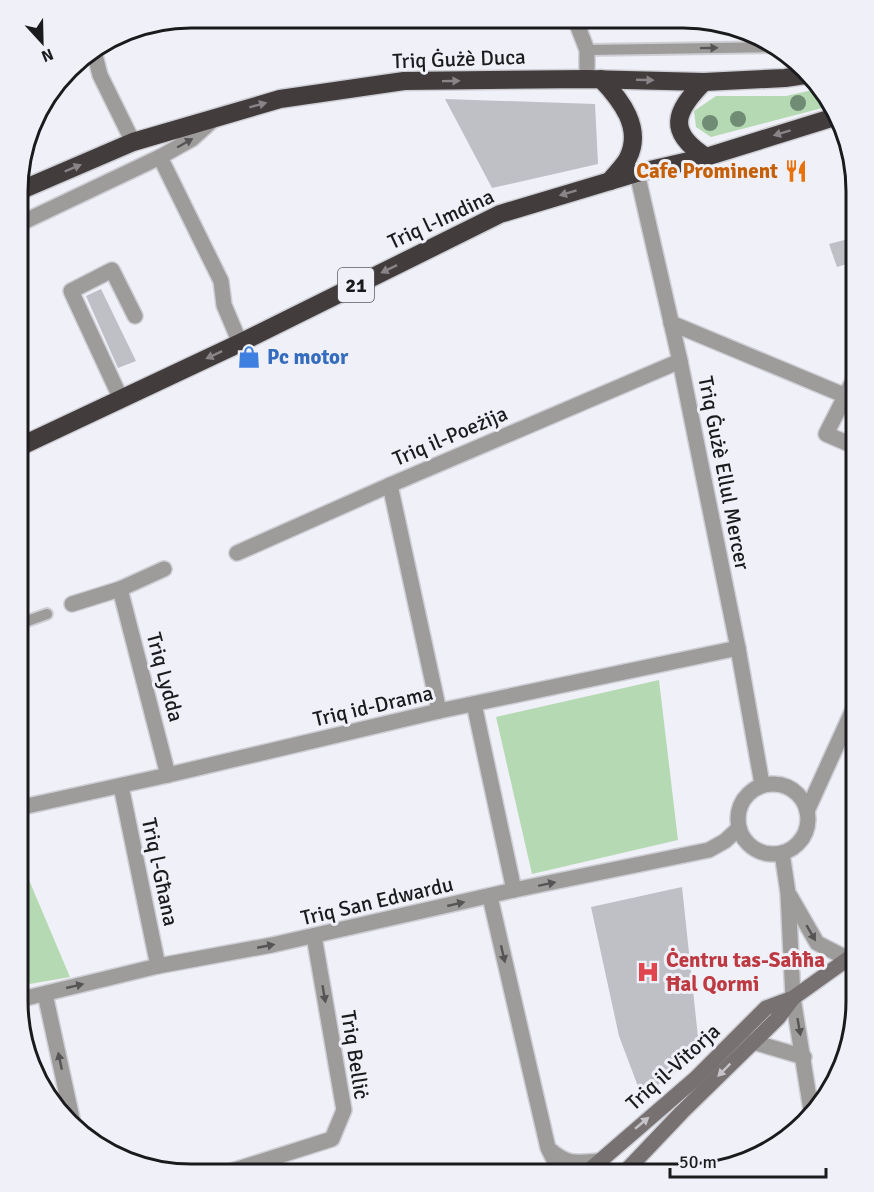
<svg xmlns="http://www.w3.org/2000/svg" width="874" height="1192" viewBox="0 0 874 1192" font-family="Signika,sans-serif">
  <rect width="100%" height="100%" fill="#f0f1f8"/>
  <g fill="#b5dab3">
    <path d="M817,89L830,106L711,137L696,127L694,111L716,96H786Z"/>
    <path d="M659,680L678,840L532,874L496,717Z"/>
    <path d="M18,854L70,977L18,986Z"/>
  </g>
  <g fill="#bec0c6">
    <path d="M445,99L595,104L598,164L492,188Z"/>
    <path d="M856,237V261L837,267L829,244Z"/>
    <path d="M101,289L136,361L118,368L86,296Z"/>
    <path d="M682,887L698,1037L709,1047L642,1097L619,1036L591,907Z"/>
  </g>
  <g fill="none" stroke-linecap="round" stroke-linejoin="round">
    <g stroke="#cecfd5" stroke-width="14">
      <g id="lane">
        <path d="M587,50L772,47"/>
        <path d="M852,345L856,360"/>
        <path d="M19,624L47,614"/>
      </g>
    </g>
    <g stroke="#cecfd5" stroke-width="18">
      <g id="street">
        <path d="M575,19L587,50V79"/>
        <path d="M94,51L100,75L133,142"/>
        <path d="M160,157L221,281L224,305L240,343"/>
        <path d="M637,173L680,361L738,648L762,784"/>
        <path d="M19,224L160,157L192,139L214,119"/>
        <path d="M671,323L846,396"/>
        <path d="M121,399L71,291L112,270L135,316"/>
        <path d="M856,447L826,434L856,375"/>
        <path d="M390,485L439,711"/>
        <path d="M237,553L390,485L680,361"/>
        <path d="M120,589L168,775"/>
        <path d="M72,604L120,589L164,569"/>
        <path d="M474,704L514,890"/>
        <circle cx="773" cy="819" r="35"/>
        <path d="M121,786L158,966"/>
        <path d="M18,808L168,775L439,711L738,648"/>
        <path d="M807,811L856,703"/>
        <path d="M782,853L788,893L793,998L811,1110"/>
        <path d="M790,896L817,943L848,959"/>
        <path d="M490,897L548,1148L561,1174"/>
        <path d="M45,994L72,1118"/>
        <path d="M18,1000L158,966L272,945L514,890L709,850L725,841L738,829"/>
        <path d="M753,1042L804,1057"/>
        <path d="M550,1150C568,1165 575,1163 598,1161"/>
        <path d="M225,1173L332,1139L344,1110L314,936"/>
      </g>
    </g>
    <g stroke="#cecfd5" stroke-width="18">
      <g id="secondary">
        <path d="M585,1174L695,1079L766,1008L793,998L856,953"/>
        <path d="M623,1174L682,1112L778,1018L793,998"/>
      </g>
    </g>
    <g stroke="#cecfd5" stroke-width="21">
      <g id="highway">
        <path d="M601,79C621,100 643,128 628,158C624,166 616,173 610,181"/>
        <path d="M704,82C674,112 667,132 706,157"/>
        <path d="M19,191L133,142L280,99L404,81L587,79L704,82L785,78L805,75"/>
        <path d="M19,447L240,343L500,214L637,173L706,157L838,116"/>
      </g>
    </g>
    <use href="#lane" stroke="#9e9b9b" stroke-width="10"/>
    <use href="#street" stroke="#9e9b9b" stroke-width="15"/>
    <use href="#secondary" stroke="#777172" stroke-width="15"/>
    <use href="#highway" stroke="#433c3d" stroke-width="18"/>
  </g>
  <g fill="#718c75">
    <circle cx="798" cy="103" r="8"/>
    <circle cx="738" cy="119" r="8"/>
    <circle cx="710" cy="123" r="8"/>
  </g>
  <defs><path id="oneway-solid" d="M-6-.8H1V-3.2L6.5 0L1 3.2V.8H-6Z" transform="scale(1.5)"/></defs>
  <g fill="#565556">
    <use href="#oneway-solid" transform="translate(709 48) rotate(-1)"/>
    <use href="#oneway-solid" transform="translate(185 143) rotate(-30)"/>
    <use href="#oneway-solid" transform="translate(547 884) rotate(-12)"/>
    <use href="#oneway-solid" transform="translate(456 904) rotate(-13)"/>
    <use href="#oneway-solid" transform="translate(811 933) rotate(60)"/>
    <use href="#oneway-solid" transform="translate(266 946) rotate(-11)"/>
    <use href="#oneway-solid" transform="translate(503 954) rotate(77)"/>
    <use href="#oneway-solid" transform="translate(75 986) rotate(-13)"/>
    <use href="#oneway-solid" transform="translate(324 994) rotate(80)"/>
    <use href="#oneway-solid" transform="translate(799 1027) rotate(80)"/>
    <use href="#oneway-solid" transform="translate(60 1061) rotate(-102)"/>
  </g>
  <g fill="#888488">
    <use href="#oneway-solid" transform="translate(645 80) rotate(2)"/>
    <use href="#oneway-solid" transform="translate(451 81) rotate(-1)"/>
    <use href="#oneway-solid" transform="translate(258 105) rotate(-15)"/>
    <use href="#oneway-solid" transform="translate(782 133) rotate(163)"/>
    <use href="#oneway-solid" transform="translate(73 168) rotate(-23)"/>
    <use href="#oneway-solid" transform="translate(568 193) rotate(163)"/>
    <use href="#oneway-solid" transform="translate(389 269) rotate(154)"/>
    <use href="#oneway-solid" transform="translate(214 355) rotate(155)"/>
  </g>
  <g fill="#c6c4c9">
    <use href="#oneway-solid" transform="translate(724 1070) rotate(135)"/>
    <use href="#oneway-solid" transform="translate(642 1123) rotate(-40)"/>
  </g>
  <defs>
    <g id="restaurant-bare" transform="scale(1.8)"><path d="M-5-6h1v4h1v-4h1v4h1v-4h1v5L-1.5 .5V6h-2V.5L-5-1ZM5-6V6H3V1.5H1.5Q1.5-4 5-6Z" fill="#e8710a" stroke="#f0f1f8" stroke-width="2.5" paint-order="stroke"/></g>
    <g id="shop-bare" transform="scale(1.8)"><path d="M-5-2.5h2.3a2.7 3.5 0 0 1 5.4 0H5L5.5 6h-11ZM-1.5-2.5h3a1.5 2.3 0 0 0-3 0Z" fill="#3f7fe0" stroke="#f0f1f8" stroke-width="2.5" paint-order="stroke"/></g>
    <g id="hospital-bare" transform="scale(1.8)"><path d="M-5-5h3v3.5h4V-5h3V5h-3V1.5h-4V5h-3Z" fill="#e0444e" stroke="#f0f1f8" stroke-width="2.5" paint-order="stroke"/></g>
  </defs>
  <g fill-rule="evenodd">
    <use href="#restaurant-bare" x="796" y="171"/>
    <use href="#shop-bare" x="249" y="357"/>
    <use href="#hospital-bare" x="648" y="972"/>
  </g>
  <g text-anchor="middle" stroke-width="6" stroke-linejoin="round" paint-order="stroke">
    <rect fill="#f0f1f8" stroke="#5b5b5f" stroke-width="1.5" x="338" y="268" width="36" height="34" rx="4.5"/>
    <g font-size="20" font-weight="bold" fill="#1b1b1e">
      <text x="356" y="292">21</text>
    </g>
    <g font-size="21" fill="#1b1b1e" stroke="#f0f1f8">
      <text transform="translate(459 59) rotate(-2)" y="7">Triq Ġużè Duca</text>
      <text transform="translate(441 219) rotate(-25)" y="7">Triq l-Imdina</text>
      <text transform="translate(450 436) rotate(-23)" y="7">Triq il-Poeżija</text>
      <text transform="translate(724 473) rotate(79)" y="7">Triq Ġużè Ellul Mercer</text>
      <text transform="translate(165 677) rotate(75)" y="7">Triq Lydda</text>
      <text transform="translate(373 706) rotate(-13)" y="7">Triq id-Drama</text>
      <text transform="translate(160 872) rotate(78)" y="7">Triq l-Għana</text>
      <text transform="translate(377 901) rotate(-13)" y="7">Triq San Edwardu</text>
      <text transform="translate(355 1055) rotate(81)" y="7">Triq Belliċ</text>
      <text transform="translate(673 1067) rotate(-42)" y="7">Triq il-Vitorja</text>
    </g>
    <g font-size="21" font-weight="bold" fill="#c56008" stroke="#f0f1f8" text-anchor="end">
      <text x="778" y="178">Cafe Prominent</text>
    </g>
    <g font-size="21" font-weight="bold" fill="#366cbe" stroke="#f0f1f8" text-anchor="start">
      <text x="267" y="364">Pc motor</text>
    </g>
    <g font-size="21" font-weight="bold" fill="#be3a42" stroke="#f0f1f8" text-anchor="start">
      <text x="666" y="967">Ċentru tas-Saħħa<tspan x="666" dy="24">Ħal Qormi</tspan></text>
    </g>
  </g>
  <path d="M0 0H874V1192H0ZM191 28H683A163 163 0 0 1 846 191V1001A163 163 0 0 1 683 1164H191A163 163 0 0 1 28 1001V191A163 163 0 0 1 191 28Z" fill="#f0f1f8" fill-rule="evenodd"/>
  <path fill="none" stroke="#1b1b1e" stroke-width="3" d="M191 28H683A163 163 0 0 1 846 191V1001A163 163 0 0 1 683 1164H191A163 163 0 0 1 28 1001V191A163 163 0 0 1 191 28Z"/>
  <g transform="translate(42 42) rotate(158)" stroke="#f0f1f8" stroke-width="4.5" paint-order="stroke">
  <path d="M0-4.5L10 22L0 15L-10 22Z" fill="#1b1b1e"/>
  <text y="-9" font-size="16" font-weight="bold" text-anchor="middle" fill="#1b1b1e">N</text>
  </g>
  <path d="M670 1168v9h156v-9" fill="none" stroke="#1b1b1e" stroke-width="3"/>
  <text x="679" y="1168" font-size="18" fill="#1b1b1e" stroke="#f0f1f8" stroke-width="4.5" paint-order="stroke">50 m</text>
</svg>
